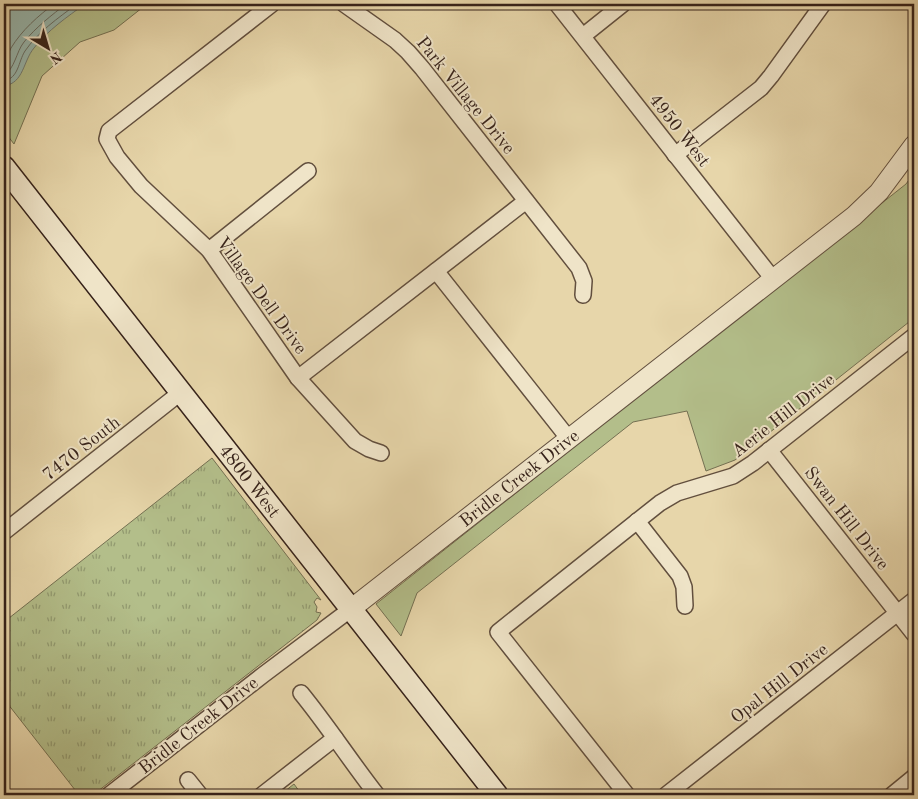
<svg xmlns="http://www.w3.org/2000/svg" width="918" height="799" viewBox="0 0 918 799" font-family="'Old Standard TT',serif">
  <defs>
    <pattern id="grass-tufts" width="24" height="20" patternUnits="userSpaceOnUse" patternTransform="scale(1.25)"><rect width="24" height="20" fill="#b3be8a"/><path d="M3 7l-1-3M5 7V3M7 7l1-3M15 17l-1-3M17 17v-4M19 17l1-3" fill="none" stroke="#929a70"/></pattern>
  </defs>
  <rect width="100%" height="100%" fill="#e7d6aa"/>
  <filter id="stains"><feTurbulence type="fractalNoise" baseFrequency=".004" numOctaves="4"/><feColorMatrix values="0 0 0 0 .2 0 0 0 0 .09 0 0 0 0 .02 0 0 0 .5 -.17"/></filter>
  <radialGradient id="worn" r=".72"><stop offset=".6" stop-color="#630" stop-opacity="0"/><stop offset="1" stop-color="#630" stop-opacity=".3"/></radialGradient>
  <path fill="url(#grass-tufts)" stroke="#747052" d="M212,458L321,600L317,598L314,602L317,607L316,612L321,613L317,620L93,795H79L4,699V622Z"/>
  <g fill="#b3be8a" stroke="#747052">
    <path d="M4,4H147L114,30L80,42L42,76L14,144L4,131Z"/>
    <path d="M914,173V318L735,460L706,471L687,411L633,422L417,593L401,636L376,604L906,184Z"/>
    <path d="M294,784L302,795H280Z"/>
  </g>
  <path fill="#98b8af" stroke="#717c73" d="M4,4H85C67,17 48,30 34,48C23,61 24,83 4,86Z"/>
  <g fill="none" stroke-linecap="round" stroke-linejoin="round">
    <g stroke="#676d64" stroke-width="1">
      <path d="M4,66C7,61 8,53 11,48C22,30 38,16 54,4"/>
      <path d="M4,75C15,69 16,52 24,42C36,27 52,15 66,4"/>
      <path d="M4,81C19,78 18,62 25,51C38,32 58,18 77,4"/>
    </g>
    <g stroke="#624f3e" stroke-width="18">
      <g id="minor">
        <path d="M272,4L109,131L107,139L117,157L141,186L209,250L298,378L355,441L369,449L381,453"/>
        <path d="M344,4L395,40L408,52L422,68L579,268L584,281L583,295"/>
        <path d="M557,4L773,279"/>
        <path d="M583,36L623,4"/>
        <path d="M675,155L761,88L771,76L823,4"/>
        <path d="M209,250L308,171"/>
        <path d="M436,271L569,439"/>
        <path d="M298,378L526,201"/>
        <path d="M769,450L914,634"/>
        <path d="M637,521L680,576L684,587L685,606"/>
        <path d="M4,532L180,393"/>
        <path d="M301,693C328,726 351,762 377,795"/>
        <path d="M188,780L200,795"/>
        <path d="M109,795L263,675L351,609"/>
        <path d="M262,795L335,738"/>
        <path d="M627,795L498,632L660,503L677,493L733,476L753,463L914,336"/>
        <path d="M666,795L914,600"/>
        <path d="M892,795L914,777"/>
      </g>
    </g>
    <g stroke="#624f3e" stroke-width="21">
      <path id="tertiary" d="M351,609L854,216L879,192L914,145"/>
    </g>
    <g stroke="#36221a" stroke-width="24">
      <path id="secondary" d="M4,167L497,795"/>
    </g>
    <use href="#minor" stroke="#efe4c8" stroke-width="15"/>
    <use href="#tertiary" stroke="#efe4c8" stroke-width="19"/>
    <use href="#secondary" stroke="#efe4c8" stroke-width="21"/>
  </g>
  <g text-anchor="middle" stroke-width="4" stroke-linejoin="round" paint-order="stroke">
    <g font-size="18" fill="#36221a" stroke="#efe4c8">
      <text transform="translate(466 95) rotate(51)" y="6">Park Village Drive</text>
      <text transform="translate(680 130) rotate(52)" y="6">4950 West</text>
      <text transform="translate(262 295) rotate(54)" y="6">Village Dell Drive</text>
      <text transform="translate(783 415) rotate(-38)" y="6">Aerie Hill Drive</text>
      <text transform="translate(81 448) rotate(-38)" y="6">7470 South</text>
      <text transform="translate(519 478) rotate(-38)" y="6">Bridle Creek Drive</text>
      <text transform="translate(250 481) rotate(52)" y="6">4800 West</text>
      <text transform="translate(847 518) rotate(52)" y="6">Swan Hill Drive</text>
      <text transform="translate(779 683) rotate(-38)" y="6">Opal Hill Drive</text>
      <text transform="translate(198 725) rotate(-38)" y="6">Bridle Creek Drive</text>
    </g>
  </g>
  <rect width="918" height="799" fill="none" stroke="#e7d6aa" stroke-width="20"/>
  <rect x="5" y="5" width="908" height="789" fill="none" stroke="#36221a" stroke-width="2.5"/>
  <rect x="10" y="10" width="898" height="779" fill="none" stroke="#36221a"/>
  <g transform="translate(48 48) rotate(142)" stroke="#efe4c8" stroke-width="4" paint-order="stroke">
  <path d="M0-4L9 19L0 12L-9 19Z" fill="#36221a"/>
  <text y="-8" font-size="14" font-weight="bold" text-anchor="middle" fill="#36221a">N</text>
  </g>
  <rect width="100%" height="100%" filter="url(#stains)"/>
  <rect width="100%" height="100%" fill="url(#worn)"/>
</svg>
